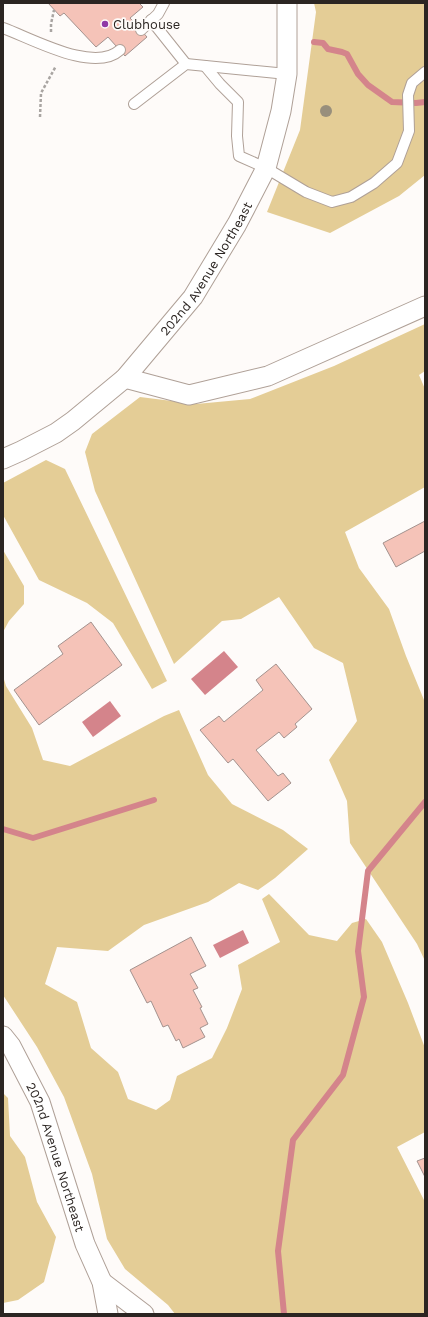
<svg xmlns="http://www.w3.org/2000/svg" width="428" height="1317" viewBox="0 0 428 1317" font-family="'Work Sans',sans-serif">
  <rect width="100%" height="100%" fill="#fefbf9"/>
  <g fill="#e4cd96">
    <path d="M314,3H425V175L399,196L330,233L267,212L300,130L316,12Z"/>
    <path d="M425,324V371L419,375L425,389V487L345,532L359,568L389,609L406,656L424,700L425,699V961L417,944L350,843L347,801L329,760L357,721L343,663L314,648L279,597L241,619L222,621L174,664L95,491L85,452L92,434L140,397L196,404L250,399L334,366Z"/>
    <path d="M46,460L65,469L167,681L152,689L113,623L87,603L39,580L3,515V483Z"/>
    <path d="M3,550L24,586V604L9,621L3,632Z"/>
    <path d="M3,676L6,686L32,728L43,760L70,766L164,716L179,710L208,775L232,804L283,830L308,849L275,878L258,890L239,883L208,902L144,925L108,951L57,947L45,984L77,1002L91,1048L118,1072L128,1099L156,1110L170,1100L177,1076L212,1058L227,1028L242,989L238,965L280,942L262,899L269,894L309,935L337,941L352,923L366,919L382,942L408,1003L425,1048V1132L397,1147L425,1202V1314H175L168,1305L125,1269L107,1239L92,1174L64,1097L37,1047L3,995Z"/>
    <path d="M3,1093L8,1098L10,1136L25,1157L37,1202L56,1237L44,1282L18,1300L3,1303Z"/>
  </g>
  <g fill="#d4848b">
    <path d="M224,651L238,667L205,695L191,679Z"/>
    <path d="M110,701L121,716L93,737L82,722Z"/>
    <path d="M243,930L249,943L220,958L213,945Z"/>
  </g>
  <g fill="none" stroke-linecap="round" stroke-linejoin="round">
    <g stroke="#d4848b" stroke-width="6">
      <path d="M314,42L323,43L328,49L342,52L347,54L358,74L368,85L392,102L416,103L425,102"/>
      <path d="M3,829L33,838L154,800"/>
      <path d="M284,1314L278,1251L293,1140L343,1075L364,997L358,951L368,871L425,802"/>
    </g>
  </g>
  <g fill="#f5c3b8" stroke="#a3928e">
    <path d="M48,3H139L143,7L130,18L147,37L125,56L108,37L96,47L64,13L60,16Z"/>
    <path d="M425,521V551L396,567L383,543Z"/>
    <path d="M91,622L122,665L39,725L14,690L63,654L58,646Z"/>
    <path d="M276,664L312,709L295,724L297,727L284,738L279,732L256,750L278,776L283,773L291,783L268,801L233,759L228,763L200,730L219,716L224,722L263,690L256,680Z"/>
    <path d="M191,937L206,966L190,974L198,988L193,990L202,1007L200,1008L208,1024L200,1028L205,1037L183,1048L179,1039L176,1041L168,1025L163,1027L151,1001L147,1003L130,970Z"/>
    <path d="M425,1158V1177L417,1161Z"/>
  </g>
  <g fill="none" stroke-linecap="round" stroke-linejoin="round">
    <g stroke="#afa097" stroke-width="12">
      <g id="service">
        <path d="M151,20L186,64"/>
        <path d="M3,28C31,38 94,74 120,50"/>
        <path d="M141,30L158,14L164,3"/>
        <path d="M205,66L220,84L238,102L237,136L239,156L266,168L306,192L332,202L351,197L374,183L397,163L409,131L408,95L412,83L425,72"/>
        <path d="M134,104L186,64L287,74"/>
      </g>
    </g>
    <g stroke="#afa097" stroke-width="21">
      <g id="minor">
        <path d="M125,378L189,395L268,376L425,306"/>
        <path id="s1" d="M3,459L21,451L56,433L73,421L125,378L193,297L237,224L266,168L281,111L287,74V3"/>
        <path id="s2" d="M3,1036L11,1046L40,1102L85,1244L102,1282L108,1314"/>
        <path d="M102,1282L144,1314"/>
      </g>
    </g>
    <g stroke="#a9a5a2" stroke-width="2.5" stroke-dasharray="3 2" stroke-linecap="butt">
      <path d="M51,32V24L54,10"/>
      <path d="M40,117L41,93L56,66"/>
    </g>
    <use href="#service" stroke="#fff" stroke-width="10"/>
    <use href="#minor" stroke="#fff" stroke-width="19"/>
  </g>
  <circle fill="#988f7c" cx="326" cy="111" r="6"/>
  <circle fill="#8f39a6" stroke="#fefbf9" stroke-width="1.5" cx="105" cy="24" r="4"/>
  <g text-anchor="middle" stroke-width="3.5" stroke-linejoin="round" paint-order="stroke">
    <g font-size="13" fill="#2b2522" stroke="#fefbf9" text-anchor="start">
      <text x="113" y="29">Clubhouse</text>
    </g>
    <g font-size="13" fill="#2b2522" stroke="#fefbf9">
      <text dy="5" stroke="none"><textPath href="#s1" startOffset="284">202nd Avenue Northeast</textPath></text>
      <text dy="5" stroke="none"><textPath href="#s2" startOffset="133">202nd Avenue Northeast</textPath></text>
    </g>
  </g>
  <rect width="428" height="1317" fill="none" stroke="#2b2522" stroke-width="8"/>
</svg>
